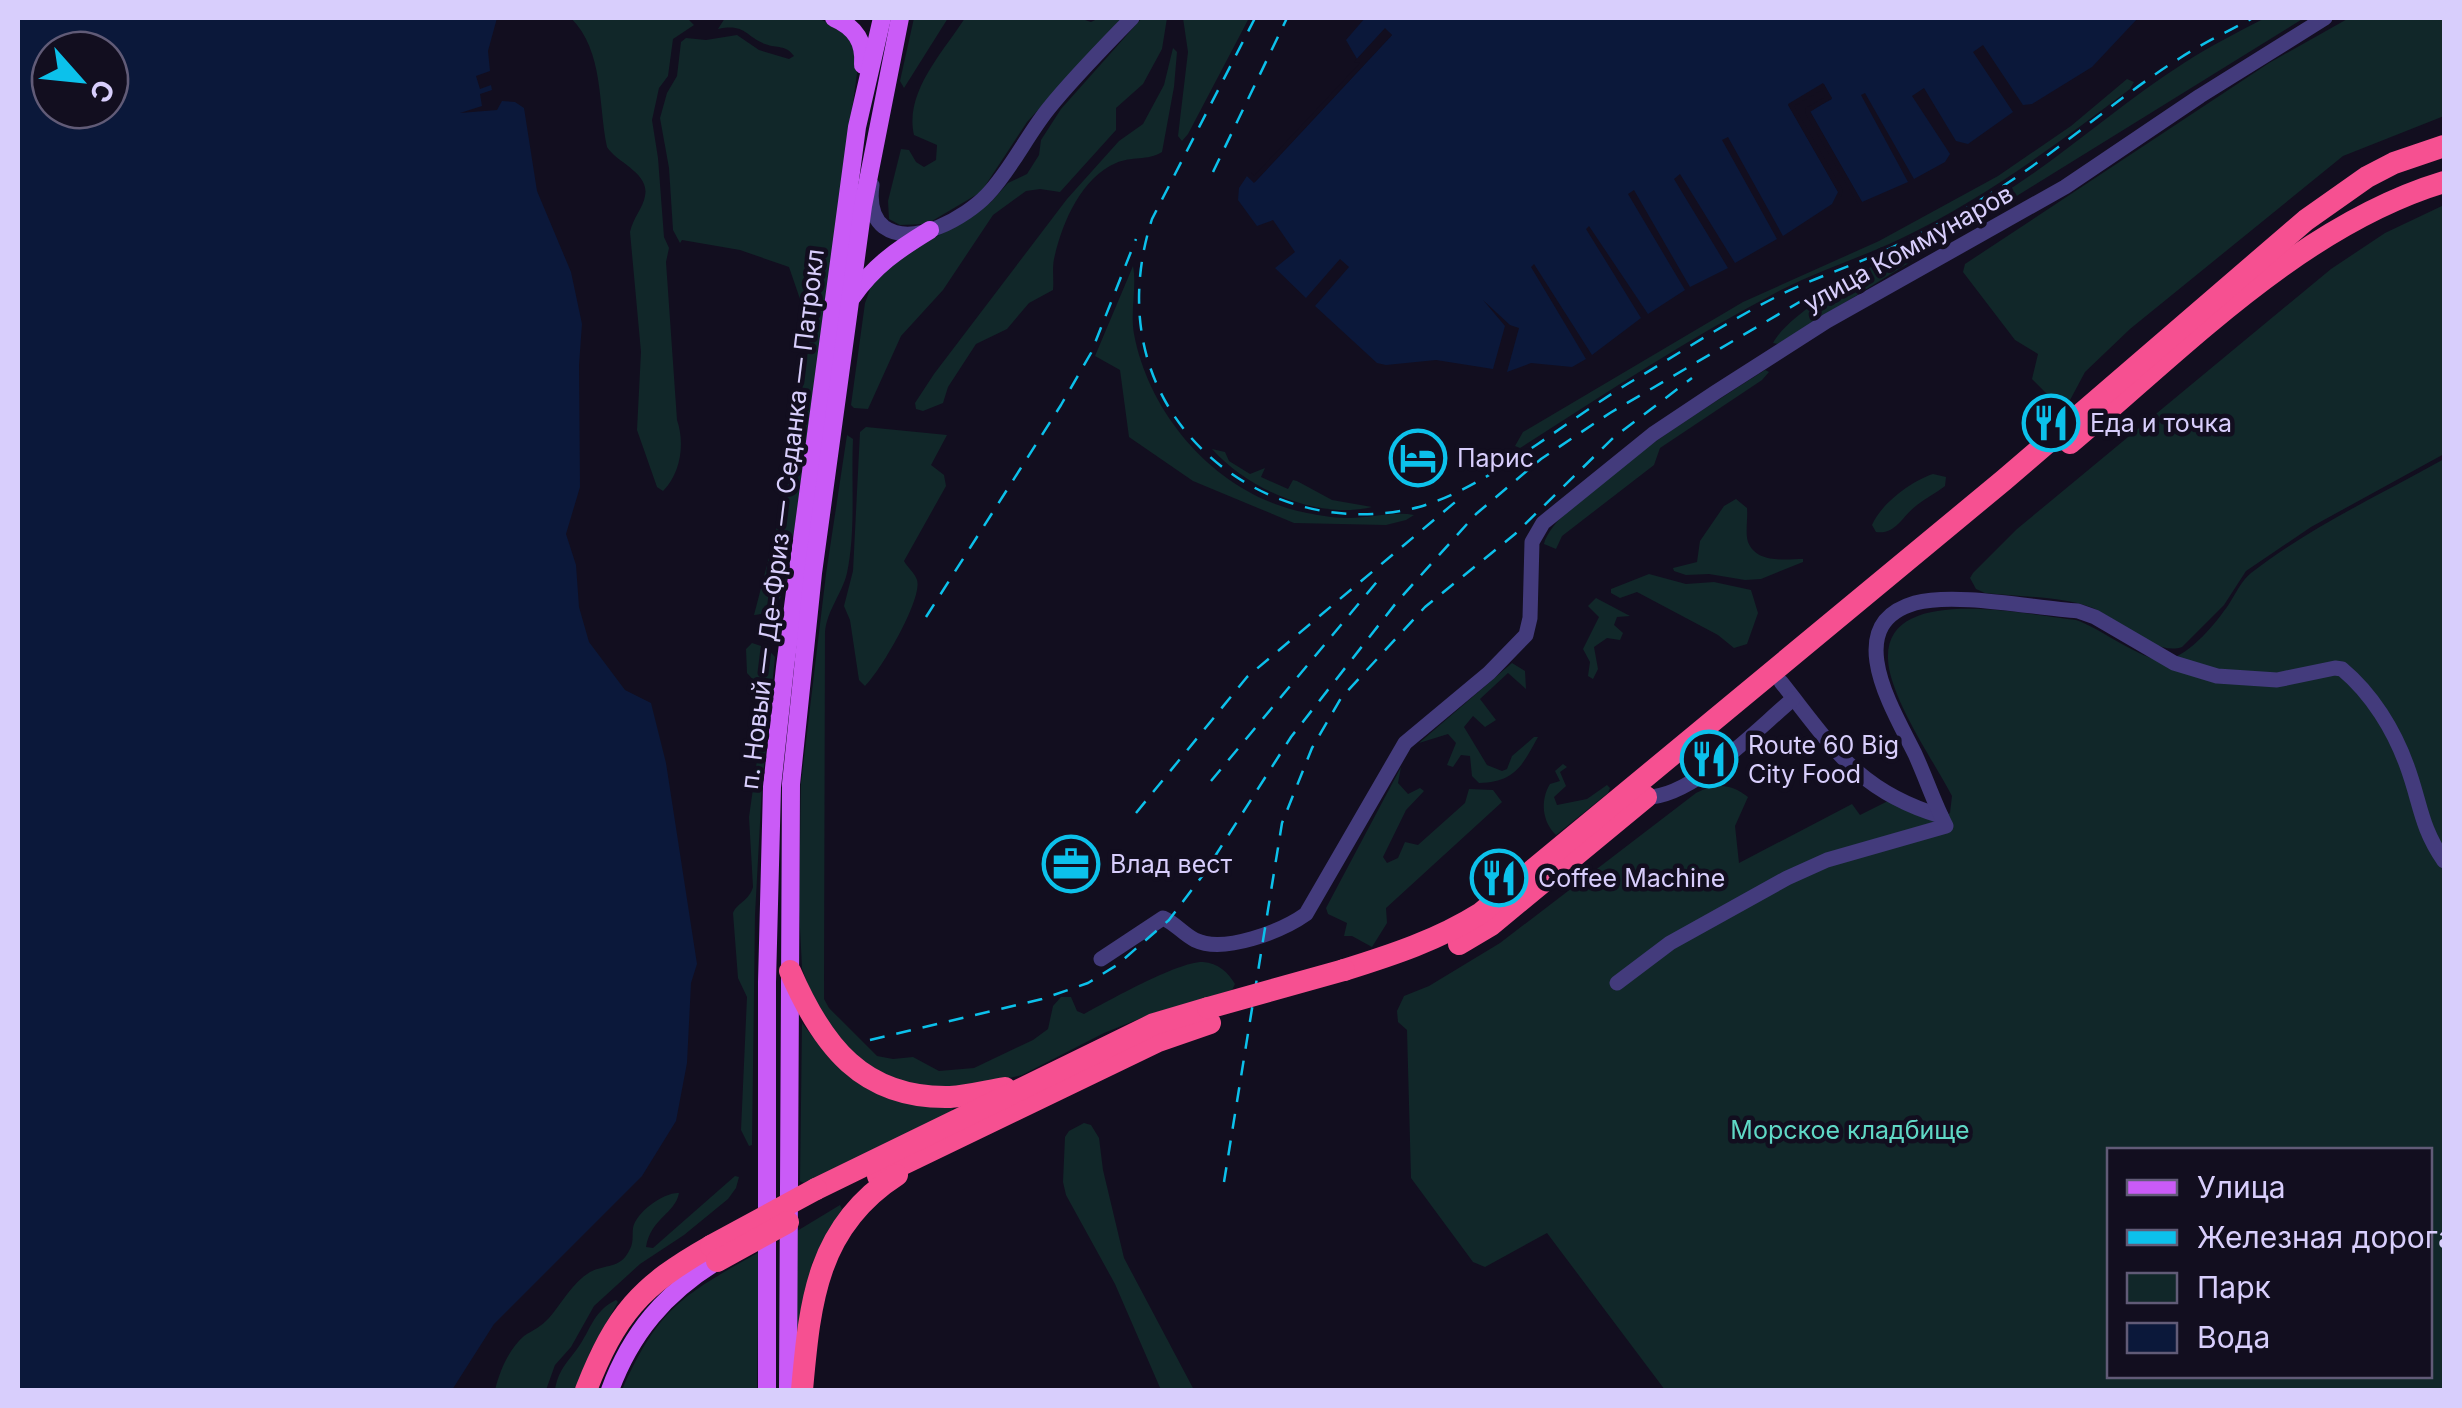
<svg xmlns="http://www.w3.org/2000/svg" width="2462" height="1408" viewBox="0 0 2462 1408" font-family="Inter,sans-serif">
  <rect width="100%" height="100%" fill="#120e1f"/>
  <g fill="#112729" fill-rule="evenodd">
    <path d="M571,18H687L694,25L673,39L668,76L659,88L652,120L658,158L664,237L669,248L666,262L677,420C685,443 681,473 663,491L657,487L637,430L641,352L630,232C633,218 643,208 645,196C650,173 617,163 607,147C598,104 604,51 571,18Z"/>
    <path d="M725,18H817L847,31L859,59L788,576C781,596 779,613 754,615L788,484L811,331L789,267L740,250L682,240L680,243L673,230L669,168L660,118L667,93L677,76L681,42L686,38L706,40L737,35L759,50L789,59L794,56C785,44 778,49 765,44C745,36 745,23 718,29Z"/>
    <path d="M914,18H948L904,88L900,81Z"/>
    <path d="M965,18H1079L1091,22L1099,18H1122L1027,122L981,192L927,224L900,225L889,219L888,201L901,149L909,150L916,162L924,167L936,160L937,145L914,135C904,92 944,51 965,18Z"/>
    <path d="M1142,18H1167L1162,49L1143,84L1116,108V130L1060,192L1040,189L1026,191L993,215L943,290L901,336L868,409L854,408L851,405L865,303L874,278L893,261L968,219L991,202L1008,183L1027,174L1039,155L1041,140L1061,109Z"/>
    <path d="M1183,18H1249L1188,134L1182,141L1178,136L1188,52Z"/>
    <path d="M2265,18H2304L1778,344L1773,343C1796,299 1949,226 1997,197C2063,157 2119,104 2184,63C2210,46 2238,32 2265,18Z"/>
    <path d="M2349,18H2444V116L2343,156L2130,329L2085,372L2069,402L2056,403L2032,379L2038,354L2015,340L1963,272L1965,264L2269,63Z"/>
    <path d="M1173,48L1177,52L1174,87L1162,152C1148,161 1131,156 1116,163C1081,178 1062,223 1054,259C1052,269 1054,280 1053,290L1029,303L1007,329L976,344L948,387L943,403L923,411L916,409L915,403L934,374L1067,199L1119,141L1143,124L1164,85Z"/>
    <path d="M2127,79L2134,82L2130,89C2057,144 1984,199 1900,239C1862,257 1820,270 1781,290C1691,337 1606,393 1520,448L1515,446L1523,432L1743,302L1879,241L1998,176L2071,126Z"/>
    <path d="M2444,205V454L2311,527L2246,571L2224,605L2182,647C2156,656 2122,623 2099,611C2071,596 2018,597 1985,593L1976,589L1970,578L1973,573L2017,529L2331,269L2385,233Z"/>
    <path d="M1133,266C1137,286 1130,312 1134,334C1150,419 1221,497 1307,513C1319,515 1333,518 1345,518C1368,519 1393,511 1414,515L1406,520L1386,525L1294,523L1193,481L1129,437L1120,370L1095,356Z"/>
    <path d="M1765,370L1769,372L1762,380L1660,448L1654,465L1562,536L1556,549L1544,544C1552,502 1723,397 1765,370Z"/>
    <path d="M866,427L947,435L931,465L944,475L946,486L904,561C907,567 915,573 917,580C923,599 880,672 865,686L859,680L850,620L844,606L853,571L860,432Z"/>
    <path d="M847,435L853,439C851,482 856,531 847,573C842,594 827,610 825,632L824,982V999L829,1008L877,1056L893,1059L913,1057L939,1071L974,1068L1033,1040L1048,1029L1053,1006L1061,997H1071L1077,1011L1084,1014C1108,1001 1179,961 1203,962C1218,963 1228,972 1235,984L1232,990L1151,1014L1104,1033L1022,1075L953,1091L904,1084L857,1059L816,1009L802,968L799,908L801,783L826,574Z"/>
    <path d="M1212,449L1225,452L1229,461L1250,474L1265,468L1261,477L1288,489L1293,480L1297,481L1332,500L1372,507C1317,520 1249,490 1212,449Z"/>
    <path d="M2444,459V1390H1665L1547,1233L1485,1267L1473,1262L1411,1178L1407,1030L1398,1022L1397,1011L1404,996L1429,986L1500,943L1696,793C1715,783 1731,783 1748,797L1735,826L1739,863L1852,804L1860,815L1888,801L1935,822L1950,813L1952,796C1933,760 1900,713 1890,673C1868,578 2028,615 2076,620C2099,627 2146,664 2167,660C2191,654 2216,623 2229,604C2236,593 2242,580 2251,573C2310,527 2380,495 2444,459ZM2110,1150H2430V1376H2110Z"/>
    <path d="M1933,474L1946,477L1945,486C1936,493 1926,498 1917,505C1902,516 1896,535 1876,532L1872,525C1881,504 1911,481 1933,474Z"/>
    <path d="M1736,499L1747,508C1748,518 1745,533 1748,542C1757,564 1785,559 1803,559V562L1761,579L1745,580L1709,574L1686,575L1674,571L1673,568L1697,562L1700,541L1724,506Z"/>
    <path d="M1649,574L1686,584L1714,582L1751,590L1758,613L1747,644L1734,648L1718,635L1637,592L1620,598L1611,593V589Z"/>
    <path d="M1596,598L1630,616L1617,617L1614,625L1623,633L1620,640L1607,638L1594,647L1598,669L1593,679L1588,676L1590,662L1583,649L1599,617L1588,606Z"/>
    <path d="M752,643L767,648L775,657L762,786L755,915L752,1145L749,1146L741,1130L747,997L738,978L733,913C737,903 749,901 753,887L749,817L759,746L755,722L757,684L747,673L746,649Z"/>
    <path d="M1512,663L1525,671L1526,689L1508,673L1480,699L1496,720L1485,727L1473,716L1464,727L1487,765L1502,771L1507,769L1512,756L1534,737H1538C1522,766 1515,782 1479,783L1472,776L1470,756L1461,755L1453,767L1447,765L1456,743L1448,734L1419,743Z"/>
    <path d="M1563,764L1567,767L1560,772L1566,786L1554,797L1557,805L1587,799L1607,785L1610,788L1608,793L1556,835C1542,822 1540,800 1550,784L1560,781L1555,771Z"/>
    <path d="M1401,767L1398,783L1408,794L1420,788L1424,791L1406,810L1383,857L1387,863L1398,858L1405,842L1418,845L1465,803L1469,789L1493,790L1502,802L1386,908L1387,923L1372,947L1352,936H1344L1347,923L1328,914L1326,908Z"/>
    <path d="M802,1023L830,1059L953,1108L952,1111L804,1183L800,1181Z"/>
    <path d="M1084,1123L1091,1125L1099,1138L1103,1170L1124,1258L1194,1390H1161L1115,1284L1066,1195L1063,1182L1065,1137L1069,1131Z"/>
    <path d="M735,1176L739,1177L736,1188L728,1199L684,1235L640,1264L594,1306L571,1347L555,1365L546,1390H495C500,1371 508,1350 524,1336C533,1330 541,1327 549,1318C562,1303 572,1283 590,1272C605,1264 620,1269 629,1251C634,1243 632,1237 633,1228C636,1212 664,1192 679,1193C675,1214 651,1218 646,1247L653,1248Z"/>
    <path d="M840,1205L842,1209L812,1263L796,1338L797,1231Z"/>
    <path d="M759,1252L757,1390H622C659,1307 682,1296 759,1252Z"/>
    <path d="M616,1300L618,1302L591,1350L575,1390H555C558,1371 566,1364 577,1349C591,1330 593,1311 616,1300Z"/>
  </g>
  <g fill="#0b183a" fill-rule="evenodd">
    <path d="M18,18H497L488,51L490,71L476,76L480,89L491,85L492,90L480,94L482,106L460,113L497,110L502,101L515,102L524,108L537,191L571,272L582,324L579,365L580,487L566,534L576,565L579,607L589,642L625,690L651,703L666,763L697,964L691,983L687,1063L676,1121L642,1176L494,1324L452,1390H18ZM50,50H110V110H50Z"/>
    <path d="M1365,18H2138L2092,67L2032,104L2023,105L1983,45L1973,52L2013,112L1968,144L1956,141L1924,88L1912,96L1950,154L1945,162L1914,179L1865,93L1861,95L1908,182L1862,202L1810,111L1832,99L1824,84L1788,105L1838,192L1832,204L1783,236L1728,137L1722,140L1777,239L1735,263L1680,174L1674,179L1728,268L1690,287L1634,190L1628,194L1685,290L1648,314L1589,226L1586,229L1641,318L1592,355L1534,264L1531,267L1586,359L1572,367L1531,363L1507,372L1519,328L1510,325L1483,300L1505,326L1493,369L1436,360L1386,365L1377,363L1315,306L1349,267L1340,259L1306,298L1275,268L1295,252L1273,220L1257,226L1238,200L1239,188L1247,176L1255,182L1392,35L1385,29L1357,59L1346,40Z"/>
  </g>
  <g fill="#120e1f">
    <path d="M1385,28L1392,35L1254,183L1247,176L1251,172L1254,176L1360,63L1354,62Z"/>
    <path d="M1823,83L1832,98L1810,112L1862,202L1858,204L1805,113L1806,108L1825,97L1822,90L1794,106L1843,190L1841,197L1788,104Z"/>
  </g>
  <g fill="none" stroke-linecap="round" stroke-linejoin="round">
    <g stroke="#433b7c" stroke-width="15">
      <path d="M872,185C870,200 871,217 884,227C913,248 966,217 987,195C1011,170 1027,135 1049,108C1075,76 1104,47 1132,18"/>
      <path d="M1781,682C1832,746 1857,791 1941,816"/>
      <path d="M1646,797C1692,798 1757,729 1793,699"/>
      <path d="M1101,959L1163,918C1175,923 1183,934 1195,940C1224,954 1282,931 1306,914L1405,743L1489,673L1526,635L1530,618L1532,542L1543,523L1653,434L1716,392L1827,321L2065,187L2200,96L2325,18"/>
      <path d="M1617,983L1670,943L1787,878L1827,860L1946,826C1934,803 1926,778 1915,754C1894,711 1839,625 1915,603C1956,592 2033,608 2078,611L2095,617L2174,663L2217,676L2277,680L2335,668L2342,669C2372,694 2394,730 2407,766C2421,804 2420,826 2444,861"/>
    </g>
    <g stroke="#ca5bf7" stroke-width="18">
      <path d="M834,18C855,27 865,42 863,65"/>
      <path d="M852,297C874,266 897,250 930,230"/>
      <path d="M610,1390C631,1333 665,1293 717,1261"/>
      <path d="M767,1390V982L772,787L785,667L857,127L882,18"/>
      <path d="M788,1390L791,784L813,573L863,206L900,18"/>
    </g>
    <g stroke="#f65091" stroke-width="22">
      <path d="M2070,443C2183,348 2301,225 2444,182"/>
      <path d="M1459,944L1491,925L1646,797"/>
      <path d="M1344,970C1392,955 1438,940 1481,913L2004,480L2306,220L2367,177L2394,163L2444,146"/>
      <path d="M790,971C822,1045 862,1099 950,1097C968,1096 987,1091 1005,1088"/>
      <path d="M878,1176L1158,1041L1210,1023"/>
      <path d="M816,1189L1154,1024L1208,1008"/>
      <path d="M586,1390C616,1314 640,1286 711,1246"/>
      <path d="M802,1390C810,1303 816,1227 897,1175"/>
    </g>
    <g stroke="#0cc1eb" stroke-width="2.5" stroke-dasharray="15 12" stroke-linecap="butt">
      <path d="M1255,18L1152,219C1128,294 1136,371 1187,433C1243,500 1333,529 1419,507C1487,488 1571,417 1634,380C1683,351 1733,318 1784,293C1823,274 1865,262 1903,242C1934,227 1966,209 1995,191C2060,151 2116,98 2180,58C2203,43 2229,31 2253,18"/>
      <path d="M1213,172L1287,18"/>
      <path d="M926,617L1061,405L1091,353L1136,239"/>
      <path d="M1211,781L1380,578"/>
      <path d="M1136,813L1247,677L1460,498"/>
      <path d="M870,1040L1042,999L1088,983L1117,965L1169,920L1203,875L1291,737L1396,603L1476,514L1541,459L1610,413L1820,290"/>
      <path d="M1224,1182L1282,823L1312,748L1341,698L1425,607L1515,534L1613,438L1692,378"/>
    </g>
    <g stroke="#f65091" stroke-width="22">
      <path d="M1208,1008L1344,970"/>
      <path d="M711,1246L816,1189"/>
      <path d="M717,1261L788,1222"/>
    </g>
  </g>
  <defs>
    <g id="restaurant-ring" transform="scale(2.875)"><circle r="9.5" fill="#120e1f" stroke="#0cc1eb" stroke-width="1.5"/><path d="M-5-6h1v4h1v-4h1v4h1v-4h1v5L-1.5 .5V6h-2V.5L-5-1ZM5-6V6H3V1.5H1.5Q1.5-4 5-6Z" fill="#0cc1eb"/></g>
    <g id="hotel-ring" transform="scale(2.875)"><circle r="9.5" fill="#120e1f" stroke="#0cc1eb" stroke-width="1.5"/><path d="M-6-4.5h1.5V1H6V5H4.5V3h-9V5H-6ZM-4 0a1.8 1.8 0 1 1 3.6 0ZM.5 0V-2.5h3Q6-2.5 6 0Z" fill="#0cc1eb"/></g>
    <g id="office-ring" transform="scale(2.875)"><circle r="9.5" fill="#120e1f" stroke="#0cc1eb" stroke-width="1.5"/><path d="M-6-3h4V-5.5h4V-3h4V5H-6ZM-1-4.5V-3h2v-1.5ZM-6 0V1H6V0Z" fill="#0cc1eb"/></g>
  </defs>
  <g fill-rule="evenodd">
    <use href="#restaurant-ring" x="2051" y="423"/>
    <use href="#hotel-ring" x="1418" y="458"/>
    <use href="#restaurant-ring" x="1709" y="759"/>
    <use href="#office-ring" x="1071" y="864"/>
    <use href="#restaurant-ring" x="1499" y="878"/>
  </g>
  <g text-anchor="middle" stroke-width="9" stroke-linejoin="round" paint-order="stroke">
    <g font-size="25" fill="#d8cefc" stroke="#120e1f">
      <text transform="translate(1908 248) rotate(-29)" y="9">улица Коммунаров</text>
      <text transform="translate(782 519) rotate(-83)" y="9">п. Новый — Де-Фриз — Седанка — Патрокл</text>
    </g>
    <g font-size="25" fill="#d8cefc" stroke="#120e1f" text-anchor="start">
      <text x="2090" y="432">Еда и точка</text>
      <text x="1457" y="467">Парис</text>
      <text x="1748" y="754">Route 60 Big<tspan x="1748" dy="29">City Food</tspan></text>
      <text x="1110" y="873">Влад вест</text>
      <text x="1538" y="887">Coffee Machine</text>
    </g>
    <g font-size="25" fill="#5fd8c5" stroke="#120e1f">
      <text x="1850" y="1139">Морское кладбище</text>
    </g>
  </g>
  <rect width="2462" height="1408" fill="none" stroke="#d8cefc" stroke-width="40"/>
  <rect x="2107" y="1148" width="325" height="230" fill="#120e1f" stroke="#615b77" stroke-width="2.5"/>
  <rect x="2127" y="1180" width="50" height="15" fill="#ca5bf7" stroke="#615b77" stroke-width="2.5"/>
  <text x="2197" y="1198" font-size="30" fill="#d8cefc">Улица</text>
  <rect x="2127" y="1230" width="50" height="15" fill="#0cc1eb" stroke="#615b77" stroke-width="2.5"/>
  <text x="2197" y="1248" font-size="30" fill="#d8cefc">Железная дорога</text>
  <rect x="2127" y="1273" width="50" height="30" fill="#112729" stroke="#615b77" stroke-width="2.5"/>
  <text x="2197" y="1298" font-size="30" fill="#d8cefc">Парк</text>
  <rect x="2127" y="1323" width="50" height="30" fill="#0b183a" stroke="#615b77" stroke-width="2.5"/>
  <text x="2197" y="1348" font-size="30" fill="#d8cefc">Вода</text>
  <g transform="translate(80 80) rotate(117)"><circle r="48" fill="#120e1f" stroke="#615b77" stroke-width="2.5"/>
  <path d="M0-8L18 38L0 25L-18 38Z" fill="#0cc1eb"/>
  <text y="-15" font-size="28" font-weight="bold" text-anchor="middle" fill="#d8cefc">С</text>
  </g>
</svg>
